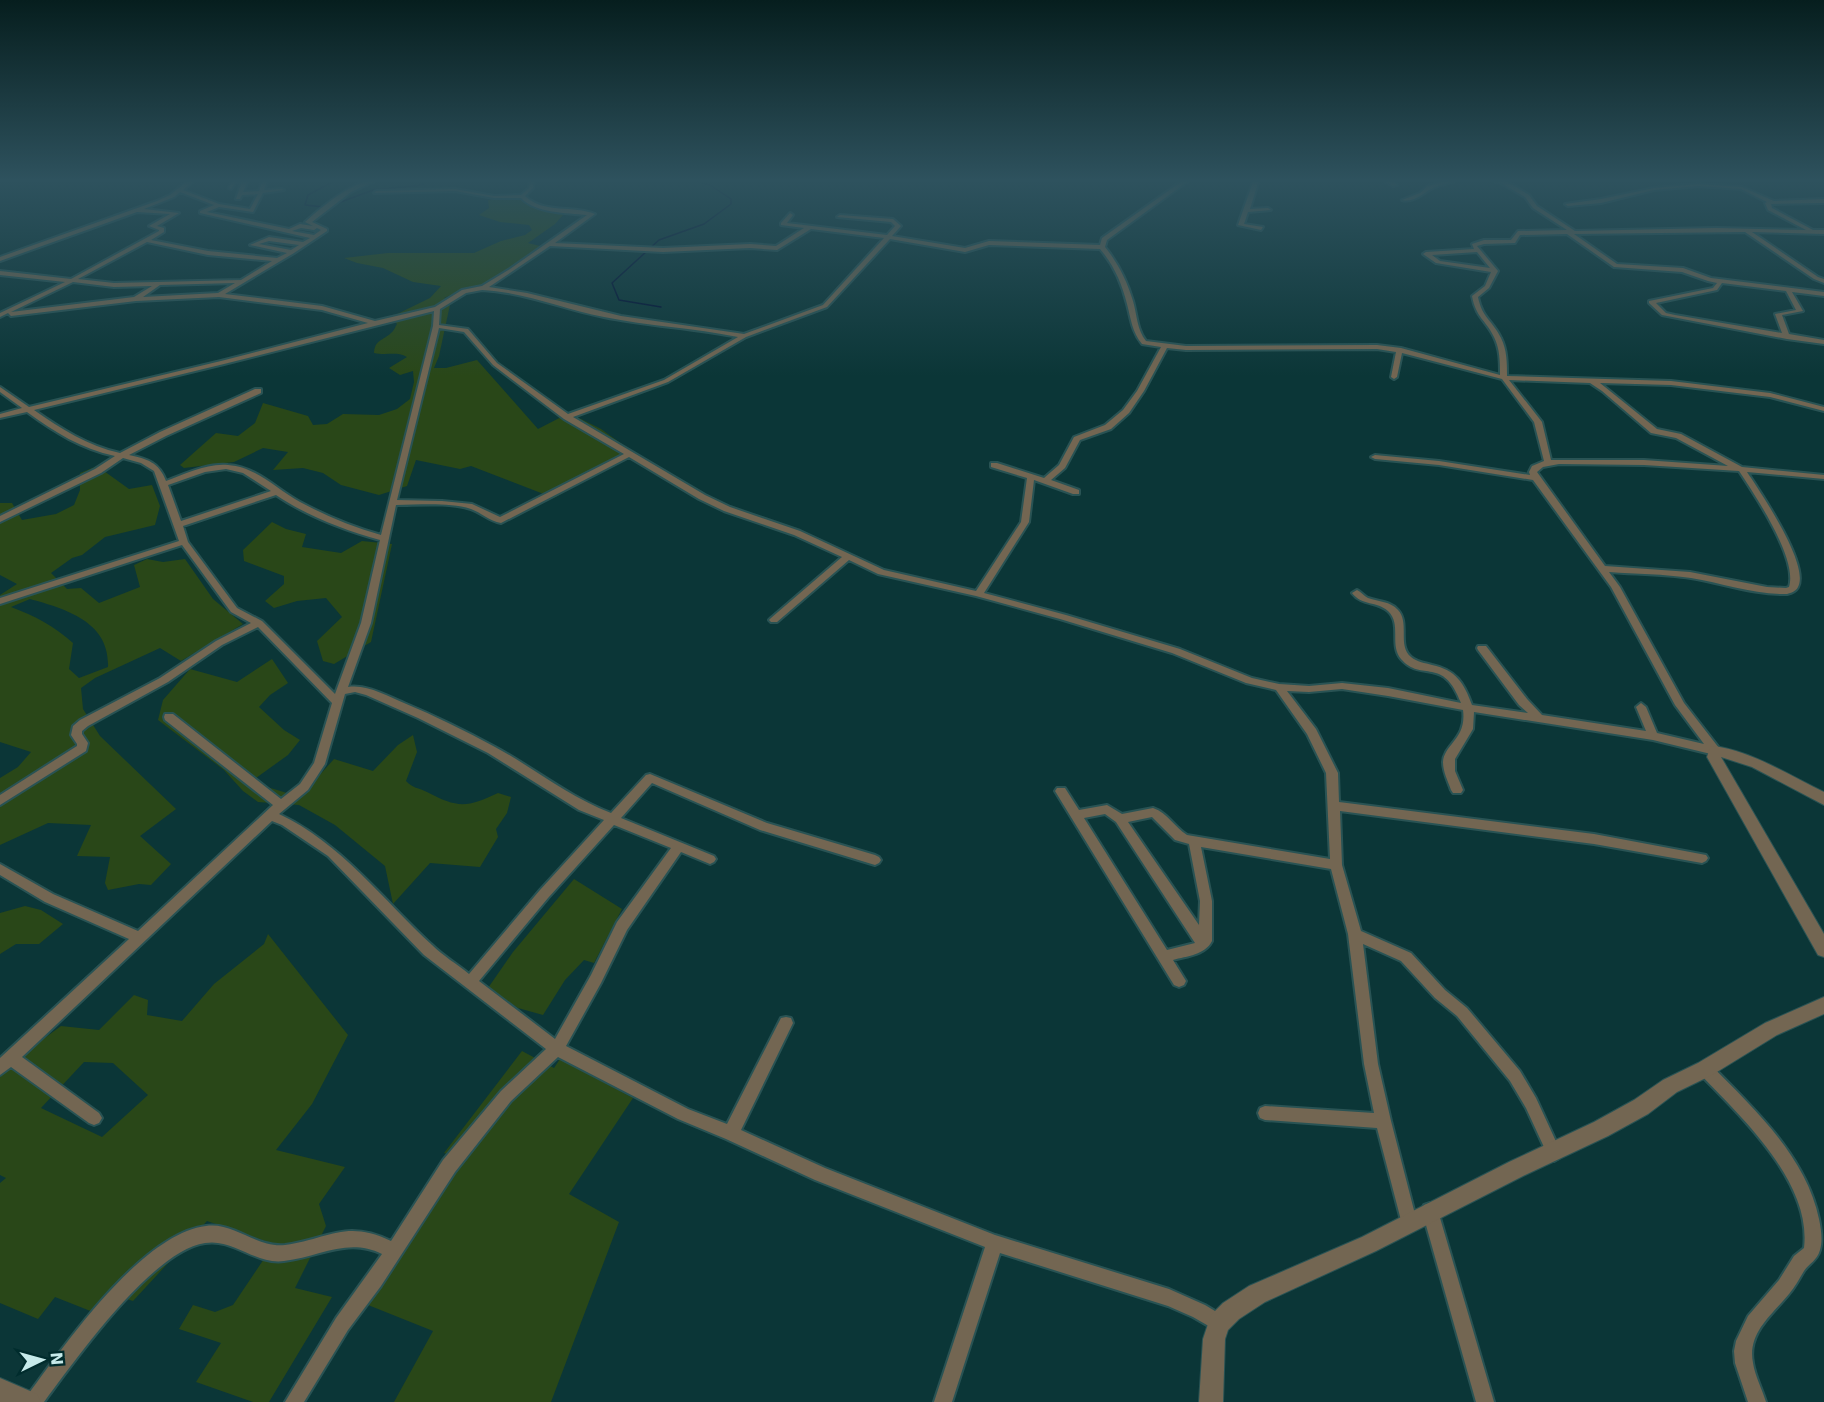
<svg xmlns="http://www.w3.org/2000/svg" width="1824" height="1402" viewBox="0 0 1824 1402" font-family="'DejaVu Sans',sans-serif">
  <rect width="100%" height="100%" fill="#0b3637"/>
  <g fill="#294718" fill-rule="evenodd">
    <path d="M519,197L523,201L559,212L563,215L555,224L528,243L544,247L481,286L464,289L444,298L451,300L439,356L434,368H446L477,360L538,429L569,413L601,429L633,452L554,498L471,466L460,469L416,460L407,486L379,495L341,485L323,473L303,468L273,470L288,452L263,448L234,462L184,468L180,465L216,433L238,436L255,423L263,403L308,416L313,425L327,424L343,414L379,415L397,409L410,399L414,382L413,371L400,375L389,368L407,357C396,351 387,356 374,353C375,339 383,341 391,333C394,331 395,327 397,324L391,317L430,298L441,286L413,282L383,268L357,263L344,258L388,253H474L501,241L525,235L532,230L529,225L500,222L479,215L489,208L488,200Z"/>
    <path d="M97,466L129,489L152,485L160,506L155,525L105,537L82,555L72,558L51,573L67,589L81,588L99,603L140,587L134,565L147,559L163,562L185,559L213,599L243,624L181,661L160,648L95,678L81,688L83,709L100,736L176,809L140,836L171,864L151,885L139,884L108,890L105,883L110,857L77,856L91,825L48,823L0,845V778L18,767L31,752L0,742V595L17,584L0,575V503H12L22,520L56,514L74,505L80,490V473ZM30,599C66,609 110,622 108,667L79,678L69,669L73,643C54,626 35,616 11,607Z"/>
    <path d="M272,522L286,529L306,534L302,547L341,553L362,541L392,544L371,642L334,664L323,661L317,641L342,617L326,598L297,601L274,608L265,601L284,584V576L244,561L243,550Z"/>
    <path d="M272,659L288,683L270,695L259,707L284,730L300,740L288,755L256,778L264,786L300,797L334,759L373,771L398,745L413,735L417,752L406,781C412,788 419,788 427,792C457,808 467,808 498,793L511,797L507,813L496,829L498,837L480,867L430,863L393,904L385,866L335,825L299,805L258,802L243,791L224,770L158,720L163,700L190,669L237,682Z"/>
    <path d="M574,879L622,909L594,963L584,960L565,980L543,1015L518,1008L488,988L513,952Z"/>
    <path d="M25,906L41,910L63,924L39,944H16L0,954V913Z"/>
    <path d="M268,934L348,1035L312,1104L276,1150L345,1167L319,1204L326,1226L295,1288L332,1297L269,1402H253L196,1382L221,1343L179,1329L193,1305L215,1312L233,1305L274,1244L207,1221L133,1301L111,1294L93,1312L55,1297L38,1319L0,1303V1183L6,1178L0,1175V1077L31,1048L61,1026L99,1030L134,995L148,1000L147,1015L182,1021L214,984L264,944ZM84,1062L113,1063L148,1095L102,1137L41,1108Z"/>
    <path d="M522,1051L554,1068L560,1059L633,1098L569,1194L619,1222L551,1402H394L433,1331L368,1305L464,1161L444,1153Z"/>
  </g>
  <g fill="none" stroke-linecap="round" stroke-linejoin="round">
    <g stroke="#001234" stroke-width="1.5">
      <path d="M576,179L589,182L601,179"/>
      <path d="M330,206L373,190L422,185L427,179"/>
      <path d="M324,207L305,205L308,195L338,179"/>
      <path d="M661,307L619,300L612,283L659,240L704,224L731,204V199L710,185L687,179"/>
    </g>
    <g stroke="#295354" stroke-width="4">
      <g id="minor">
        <path d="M190,179H196L183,190L219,204L250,209L258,194L242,195L240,199H236L242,181L236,182L231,189L229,188L232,181L249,179L243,192L259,191L263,179H268L264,190L282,189L284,190L263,193L253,212L219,207L207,212L289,229L300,224L313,226L305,222C323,206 355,179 379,179L351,192L312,222L327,229V231L294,253L225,294L322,306L375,321L435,307L462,290L482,286L510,269L587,215C567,213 535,213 521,198H494L455,191L374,193L376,191L455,189L494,196L521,195L529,188L530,179H534L533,188L525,196C543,214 574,205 595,214L555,243L663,248L750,244L776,246L804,228L781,225V223L790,213L793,215L787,223L887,235L895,226L891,222L837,217L840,215L893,219L901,226L892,236L965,248L989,241L1100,245L1102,238L1185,179H1191L1107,240L1105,247C1118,263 1127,281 1133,301C1137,315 1137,330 1146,341L1186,346L1377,345L1401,348L1500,375C1500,362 1500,349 1494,337C1486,320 1476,318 1472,296L1485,286L1491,272L1436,263L1423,254L1426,252L1474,249L1472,244L1484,240H1511L1518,231L1567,230L1533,208L1525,197L1501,183L1487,179L1505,181L1516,187L1529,195L1537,206L1575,231L1716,228L1806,230L1768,210L1765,203L1767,202L1741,189L1698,186L1654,190L1601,203L1568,206L1565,204L1601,199L1654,188L1698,184L1742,187L1774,201L1824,199V203L1771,204L1772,208L1813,230H1824V234L1752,232L1818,277L1824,279V283L1814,279L1745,232L1574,234L1617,264L1683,268L1711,278L1824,292V296L1792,292L1803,311L1782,315L1789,334L1824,340V344L1787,339L1662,315L1649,303V301L1713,288L1717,283L1708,281L1682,272L1614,267L1567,234L1520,235L1515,243L1484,244L1477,246L1498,271L1489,288L1478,297C1482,318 1493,321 1501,338C1507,350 1507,363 1507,376L1671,381L1770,393L1824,407V411L1770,397L1671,385L1600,383L1657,429L1681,434L1742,467L1824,475V479L1747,472C1761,493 1810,565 1798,587C1796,591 1791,593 1787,594C1755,595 1722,583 1691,578C1664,574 1636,574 1609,572L1620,587L1684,703L1719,748L1721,751L1719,754L1715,755L1653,740L1474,712L1473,729L1455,759V771L1463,790L1461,793H1453L1451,790C1448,781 1443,772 1443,762C1444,744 1467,739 1463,710L1388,696L1342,689L1309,692L1287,691L1316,729L1338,773L1339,802L1594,834L1706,855L1708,858L1706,861L1702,863L1594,844L1340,811L1342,865L1361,931L1411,953L1445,990L1467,1008L1520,1071L1536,1098L1559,1148L1562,1153L1559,1158L1554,1161L1549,1158L1526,1108L1510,1081L1457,1016L1435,998L1401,961L1363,944L1378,1064L1391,1121L1417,1222L1415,1228L1409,1230L1403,1228L1377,1128L1265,1120L1260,1118L1258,1113L1260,1108L1265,1106L1374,1113L1364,1064L1348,934L1331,869L1201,847L1212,901V941C1205,955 1187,956 1173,960L1186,981L1184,985L1179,987L1174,985L1055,791L1057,788H1065L1079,810L1107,805L1122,814L1153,808C1168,813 1174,827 1187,835L1330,859L1326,773L1307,734L1276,690L1246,683L1172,653L1060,619L976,596L878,574L849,560L777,622H771L769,620L771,618L842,557L794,535L724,511L699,499L629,457L501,523C489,521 482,513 471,509C448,502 419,505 396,505L371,623L348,687C367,684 387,696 404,703C435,716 466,731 495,747C534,768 569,797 611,813L646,775L650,774L767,823L875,855L879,857L881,860L879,863L875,865L760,830L652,783L621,818L714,856L716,859L714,862L710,864L681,852L627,930L601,983L566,1046L688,1109L727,1124L781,1018L786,1017L791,1018L793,1023L741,1130L825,1168L995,1235L1169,1289L1205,1305L1225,1317L1228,1323L1225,1329L1219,1332L1193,1317L1168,1306L1000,1253L952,1402H934L985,1247L815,1180L726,1139L678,1119L558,1057L511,1101L455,1172L381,1286L348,1330L304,1402H285L336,1318L382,1254C348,1237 319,1257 284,1261C256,1265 233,1238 205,1243C152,1251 76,1359 44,1402H24L27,1396C64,1346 141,1234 206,1226C234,1222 256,1248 285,1245C328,1239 346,1219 391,1241L443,1160L501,1091L546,1049L424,955L328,856L282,825L272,821L22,1057L99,1113L102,1118L99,1123L94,1125L89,1123L11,1067L0,1075V1058L129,939L45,902L0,875V864L53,894L138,931L273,805L165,720L164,717L165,714H173L281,799L300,784L314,763L332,703L258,627L222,645L168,682L88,726L82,731V734L88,743L86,751L0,805V795L77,746V744L71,735L73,726L80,720L160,678L216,641L251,623L231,612L182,545L0,604V598L179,541L154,471L141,463L123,458L101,473L0,522V516L95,469L115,456C82,449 54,432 27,412L0,418V414L22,408L0,392V387L29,407L221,361L368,323L322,310L219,297L136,301L11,316L8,313L0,317V313L65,282L0,275V271L71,279L159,231V230L149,226L170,214L137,212L0,261V257L157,201L170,195ZM180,192L214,205L200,211V213L310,238L303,242L269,237L250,245L287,253L277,258L208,251L151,240L164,232V228L157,226L179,213L144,209L174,197ZM301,228L314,230L317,228L321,230L314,235L292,231ZM811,229L884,238L823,305L744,334L621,316L527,293L489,287L550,246L663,252L750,248L777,250ZM890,239L965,252L989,245L1100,249C1114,265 1122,284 1127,304C1131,319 1132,332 1142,344L1161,347L1137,391L1123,410L1105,425L1074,437L1059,465L1044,478L997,463H991V467L1027,478L1021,522L976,591L884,570L800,531L730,507L705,495L573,417L668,382L746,337L827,307ZM269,241L299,245L291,250L259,244ZM147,242L208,255L272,261L241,280L114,283L78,279ZM1477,252L1490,268L1440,261L1432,255ZM73,282L114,287L152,286L134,297L11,312ZM235,283L218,293L143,297L160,285ZM1722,283L1786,291L1796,310L1775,314L1782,333L1675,315L1666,313L1656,303L1717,290ZM482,290C524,292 563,309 604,317C648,326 694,328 738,337L664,380L568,414L497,363L468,329L439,325L440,309L466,293ZM434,311L433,326L381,535C353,527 326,516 300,502C276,489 257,467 228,465C207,463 185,474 166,481C159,462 147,459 129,455L166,436L261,393V389H255L160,432L120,453C88,446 61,429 34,410L224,364ZM439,328L464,332L493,365L564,419L624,454L500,517L472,504L442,501L397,500ZM1167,348L1186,350L1377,349L1396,352L1391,377L1394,379L1397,377L1402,353L1502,379L1534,422L1544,461L1532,466L1529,472L1530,475L1439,461L1375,455L1371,457L1375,459L1439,465L1533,480L1611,587L1675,705L1704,744L1657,733L1646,707L1641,703L1636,707L1646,731L1542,715L1527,699L1486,646H1478L1477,648L1478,650L1519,705L1528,713L1472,705C1464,683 1456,670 1432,665C1425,663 1417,662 1411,657C1397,645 1410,623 1398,610C1390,601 1379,602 1368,598C1364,596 1361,592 1357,590L1352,593C1362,606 1377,601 1388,611C1402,624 1389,645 1401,659C1422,683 1443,655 1461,703L1388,688L1342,683L1309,686L1279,684L1252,678L1180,649L1066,615L984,593L1029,522L1034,480L1073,494H1079V490L1051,480L1065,468L1080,440L1111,429L1129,413L1144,391ZM1509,380L1590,383L1602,391L1651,433L1676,438L1728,466L1644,460H1551L1542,422ZM1559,464L1644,465L1739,471C1755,495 1798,559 1789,587L1786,588L1767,587L1690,572L1605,566L1537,472L1543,467ZM226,469L243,473L271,491L181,521L168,485L205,472ZM276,495C307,516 344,530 380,540L361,623L335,694L262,621L237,608L188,542L183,526ZM355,692L366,695L418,718L488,753L579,810L604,820L540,890L469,974C457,964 443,956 432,945C383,900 341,843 279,814L308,790L325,764L345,694ZM1105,814L1116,822L1195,943L1167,950L1084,818ZM1152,817L1175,840L1189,844L1200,901L1199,925L1128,822ZM614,825L671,848L617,922L591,975L555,1039L479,981L548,898Z"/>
        <path d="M1254,179H1258V183L1250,209L1268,208L1271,210L1248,212L1244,224L1263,227L1261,230L1238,225Z"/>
        <path d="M1382,179H1388L1397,185L1393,186Z"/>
        <path d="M1452,179H1461C1452,183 1441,184 1433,188C1423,193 1414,203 1402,200L1420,193L1428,186Z"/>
        <path d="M1705,1062L1710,1064C1753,1108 1806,1156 1819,1219C1821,1229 1823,1240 1820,1250C1817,1261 1809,1263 1804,1271C1799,1279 1795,1287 1789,1294C1772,1315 1747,1333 1753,1363C1755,1376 1762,1389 1766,1402H1748L1735,1363L1734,1351L1736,1341L1748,1316L1779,1280L1794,1256L1804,1248C1812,1182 1741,1117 1700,1074L1698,1069L1700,1064Z"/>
        <path d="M1430,1203L1436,1205L1438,1211L1494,1402H1476L1422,1211L1424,1205Z"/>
      </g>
    </g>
    <g stroke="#295354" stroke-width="2">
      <g id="tertiary">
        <path d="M1715,746C1756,753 1788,775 1824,792V805L1752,767L1721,757L1824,934V957L1818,955L1707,757L1710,747Z"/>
        <path d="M1824,997V1014L1777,1035L1712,1075L1677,1092L1648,1114L1608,1136L1523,1176L1376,1251L1265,1302L1239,1319L1228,1330L1225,1339L1223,1402H1199L1203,1339L1211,1315L1223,1303L1249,1286L1362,1237L1509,1162L1594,1122L1634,1100L1663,1080L1698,1063L1765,1023Z"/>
        <path d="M0,1378L37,1394L41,1402H0Z"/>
      </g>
    </g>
    <use href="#minor" fill="#736652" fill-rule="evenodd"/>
    <use href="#tertiary" fill="#736652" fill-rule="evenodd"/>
  </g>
  <linearGradient id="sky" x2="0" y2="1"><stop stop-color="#061e1e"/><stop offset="0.48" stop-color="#2e525e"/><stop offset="1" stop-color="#2e525e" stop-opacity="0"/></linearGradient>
  <rect width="1824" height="376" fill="url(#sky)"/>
  <g transform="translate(42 1360) rotate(85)" stroke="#002c2d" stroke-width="4.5" paint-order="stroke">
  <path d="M0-4.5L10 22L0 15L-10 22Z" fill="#c6eaea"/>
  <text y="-9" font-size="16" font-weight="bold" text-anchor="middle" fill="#c6eaea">N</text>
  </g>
</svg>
